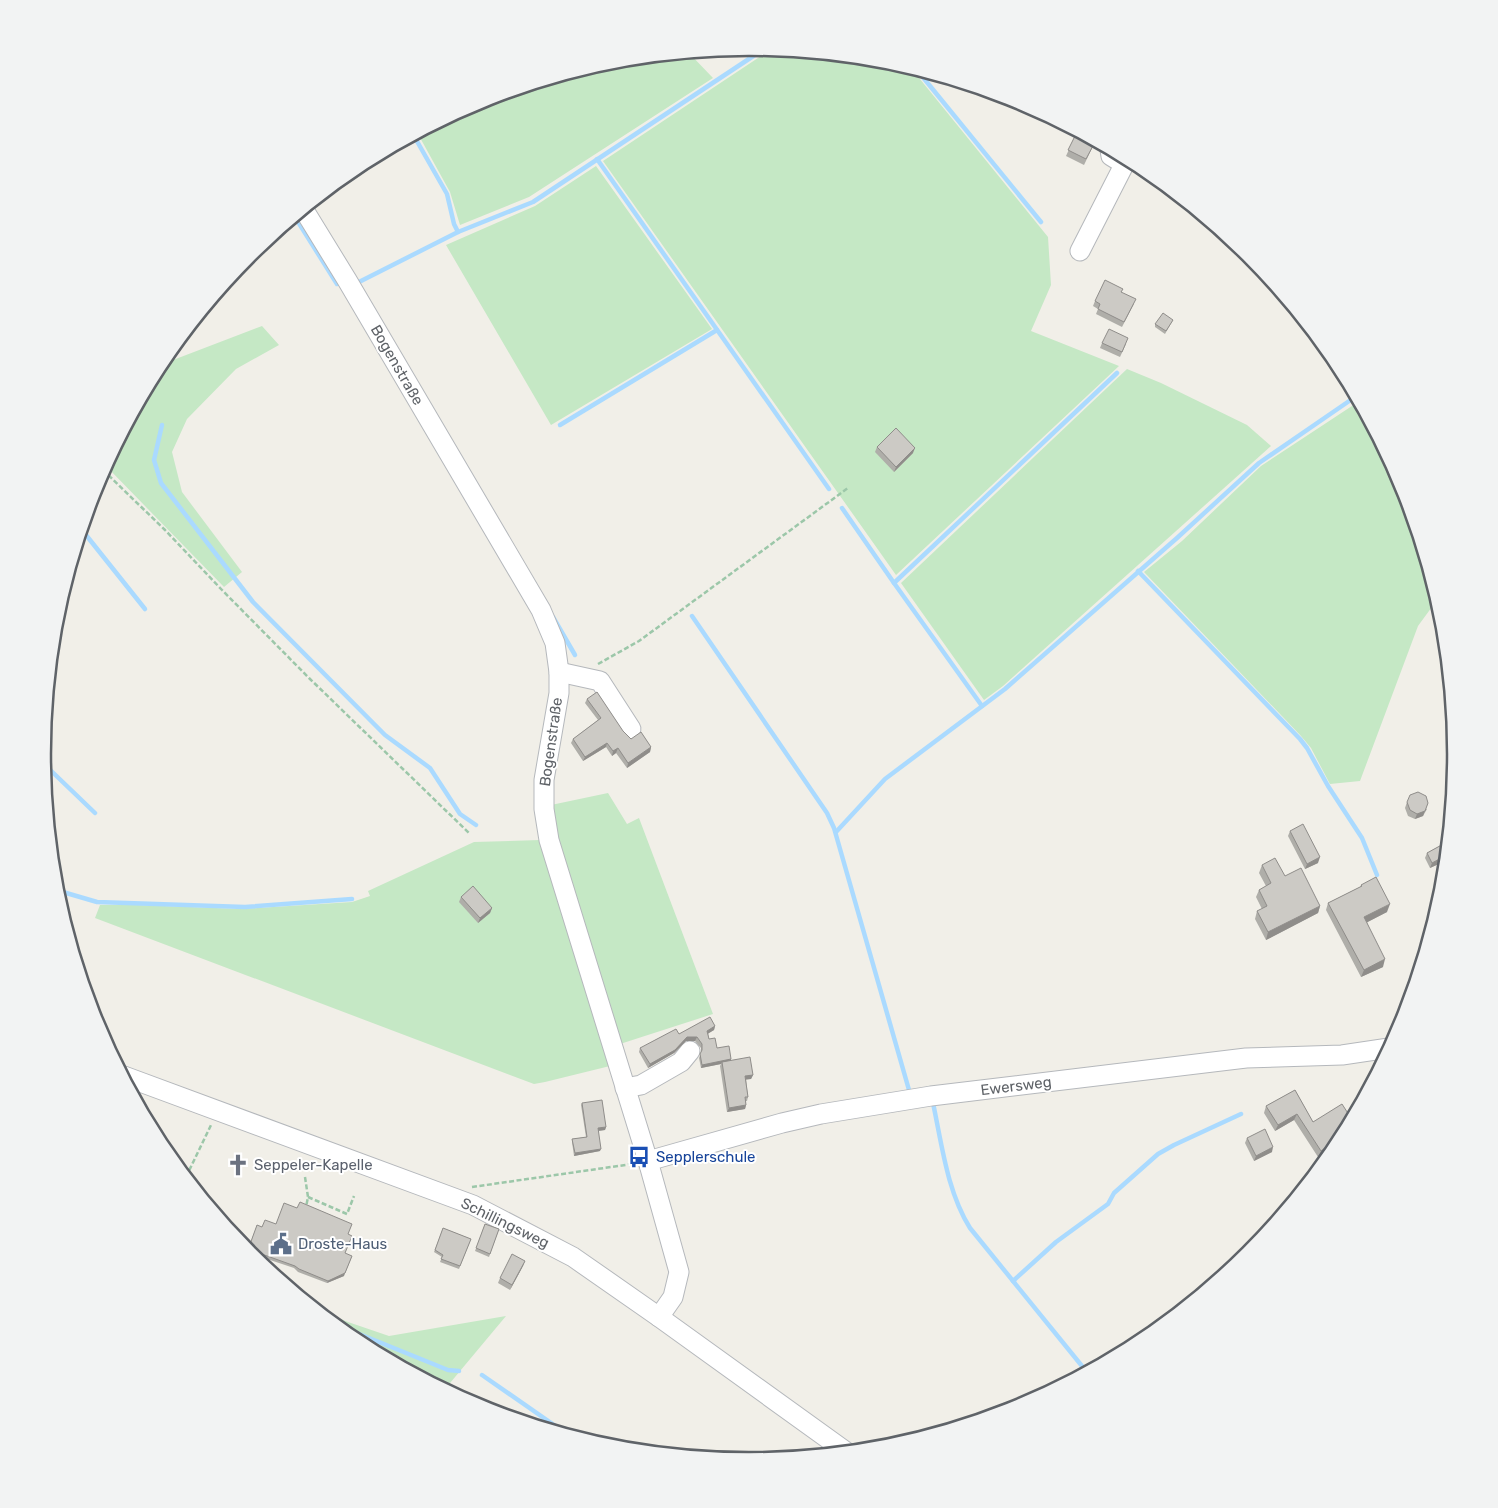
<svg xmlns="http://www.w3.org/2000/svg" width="1498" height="1508" viewBox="0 0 1498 1508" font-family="Rubik,sans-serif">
  <rect width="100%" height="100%" fill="#f1efe8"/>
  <g fill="#c5e8c5">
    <path d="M770,50L887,61L911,68L1048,237L1051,285L1031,331L1119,366L896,575L603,161Z"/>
    <path d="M689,53L713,78L529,197L460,225L450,192L418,134L479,101L611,61Z"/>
    <path d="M596,166L712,329L551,425L446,245L535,206Z"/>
    <path d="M262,326L279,345L236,369L187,419L172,452L182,492L242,572L224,587L106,466L160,365Z"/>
    <path d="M1127,369L1161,383L1247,425L1271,446L1003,686L984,700L901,583Z"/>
    <path d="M1358,402L1402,484L1437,600L1418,626L1360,781L1330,784L1311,748L1301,736L1144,572L1182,541L1261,466Z"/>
    <path d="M608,793L627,824L639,818L713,1014L620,1044L556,836L551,805Z"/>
    <path d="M540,840L610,1066L545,1082L534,1084L95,918L100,905H138L241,909L352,902L370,896L368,891L474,842Z"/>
    <path d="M317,1309L348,1322L389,1336L506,1316L445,1389L356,1341Z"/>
  </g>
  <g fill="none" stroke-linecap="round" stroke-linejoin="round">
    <g stroke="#aadaff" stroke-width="4.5">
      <path d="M917,70L1041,222"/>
      <path d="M414,136L447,194L454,224L458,232"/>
      <path d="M597,159L829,489"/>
      <path d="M295,217L337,284"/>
      <path d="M359,282L458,232L533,202L764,49"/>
      <path d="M162,425L154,460L161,483L253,602L385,735L430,768L460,814L476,825"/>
      <path d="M560,425L717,330"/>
      <path d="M842,508L894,583"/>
      <path d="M82,530L145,609"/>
      <path d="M1138,571L1300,739L1307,748L1328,786L1362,838L1377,875"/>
      <path d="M692,616L827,813L834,828L909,1090"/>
      <path d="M553,617L575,655"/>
      <path d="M982,706L894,583L1117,373"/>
      <path d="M44,764L95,813"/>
      <path d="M836,832L885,779L1005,689L1177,538L1259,463L1355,397"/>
      <path d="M56,890L97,902L245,907L352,899"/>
      <path d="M933,1103C942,1145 947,1191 970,1228L1086,1371"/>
      <path d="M1013,1281L1056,1242L1108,1204L1114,1193L1158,1154L1174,1145L1241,1114"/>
      <path d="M337,1325L448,1370L459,1371"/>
      <path d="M482,1375L564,1432"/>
    </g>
    <g stroke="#b5b8bc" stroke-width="21">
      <g id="minor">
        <path d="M1110,150L1111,156L1124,164"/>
        <path d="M304,210L347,280L541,610L555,643L559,672V693L544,780V809L549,840L648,1161L679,1272L673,1297L659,1317"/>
        <path d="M1080,251L1127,159"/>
        <path d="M559,672L600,681L631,729"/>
        <path d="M124,1076L473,1205L573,1257L659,1317L845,1451"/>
        <path d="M625,1088L641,1085L681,1062L690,1051"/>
        <path d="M648,1161L782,1123L821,1114L931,1096L1246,1058L1342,1055L1389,1048"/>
      </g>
    </g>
    <g stroke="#9cc7a9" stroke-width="2.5" stroke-dasharray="5 2.5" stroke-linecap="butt">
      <path d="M103,470L165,530L222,590L309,678L470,834"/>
      <path d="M598,664L639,641L848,488"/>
      <path d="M186,1177L211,1125"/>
      <path d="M305,1177L308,1197L306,1207"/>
      <path d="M472,1187L632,1164"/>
      <path d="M308,1197L347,1214L354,1196"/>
    </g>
    <use href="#minor" stroke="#fff" stroke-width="19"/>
  </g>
  <g fill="#afaea9">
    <path d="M1077,132L1095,142L1084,165L1066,156Z"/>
    <path d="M1123,289L1121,292L1134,304L1122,327L1096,314L1098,309L1093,306L1095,301Z"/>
    <path d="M1173,320L1165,334L1155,327V324Z"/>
    <path d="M1102,343L1126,344L1120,357L1100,348Z"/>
    <path d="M877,447L913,453L894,472L875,452Z"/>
    <path d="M587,699L631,739L651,747L650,752L627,768L616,753L612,756L606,747L583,761L571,743L573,739L598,720L585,703Z"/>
    <path d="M1407,802L1427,809L1423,816L1415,819L1408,816L1405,808Z"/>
    <path d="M1290,831L1318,863L1305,869L1288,836Z"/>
    <path d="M1447,842L1445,861L1430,868L1425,858L1427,853Z"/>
    <path d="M1262,865L1285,876L1320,906L1318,913L1266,940L1255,919L1257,911L1262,909L1256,897L1259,890L1266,886L1259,873Z"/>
    <path d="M1361,885L1387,912L1367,922L1383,967L1361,977L1326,910L1328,903L1360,887Z"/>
    <path d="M461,897L492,908L490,913L478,923L459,902Z"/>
    <path d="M715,1026L714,1030L708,1033L709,1039L717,1048L731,1059V1060L753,1075L751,1079H746L748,1097L747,1101H746V1105L745,1109L727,1112L720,1066L721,1064L701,1068L699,1058L701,1053V1048L695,1041H686L674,1053L648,1068L639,1052L640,1048L679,1034Z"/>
    <path d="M1295,1090L1313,1122L1336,1147L1326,1159L1323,1154L1318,1157L1294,1120L1275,1131L1264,1113L1266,1106Z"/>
    <path d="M582,1103L606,1127L605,1130L598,1131L600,1151L574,1156L572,1142V1139L586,1137L581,1105Z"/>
    <path d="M1247,1138L1272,1152L1254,1161L1245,1143Z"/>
    <path d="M276,1224L348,1234L345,1253L344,1276L327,1283L298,1272L294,1268L255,1255L248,1249L257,1225L262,1227Z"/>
    <path d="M485,1224L499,1229L489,1257L475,1251Z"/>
    <path d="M443,1228L471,1239L459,1269L440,1262L442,1257L434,1252Z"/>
    <path d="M525,1261L523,1266L510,1290L498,1283L500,1278Z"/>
  </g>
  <g fill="#8f8d8a">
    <path d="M915,448L913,453L894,472L896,467Z"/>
    <path d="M607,743L606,747L583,761L585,757Z"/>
    <path d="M651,747L650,752L627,768L628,763Z"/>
    <path d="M618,748L616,753L612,756L613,751Z"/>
    <path d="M1428,803L1423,816L1415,819L1417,814Z"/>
    <path d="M1445,856V861L1430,868L1432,863Z"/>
    <path d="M1320,857L1318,863L1305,869L1307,864Z"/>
    <path d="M1390,904L1387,912L1362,925L1364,917Z"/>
    <path d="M1320,906L1318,913L1266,940L1268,932Z"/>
    <path d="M492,908L490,913L478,923L480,918Z"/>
    <path d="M1385,959L1383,967L1361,977L1364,970Z"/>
    <path d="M715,1026L714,1030L706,1035L707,1031Z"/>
    <path d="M687,1037H697L695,1041H686L674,1053L648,1068L650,1064Z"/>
    <path d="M731,1059L730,1062H722L721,1064L701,1068L702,1065Z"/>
    <path d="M753,1075L751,1079L744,1080L745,1076Z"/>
    <path d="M746,1105L745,1109L727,1112L729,1108Z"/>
    <path d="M1297,1114L1294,1120L1275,1131L1278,1125Z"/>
    <path d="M606,1127L605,1130L597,1131L598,1128Z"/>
    <path d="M1273,1147L1272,1152L1254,1161L1256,1156Z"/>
    <path d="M1325,1148L1323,1154L1318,1157L1321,1151Z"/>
    <path d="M601,1149L600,1151L574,1156L575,1153Z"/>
    <path d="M352,1256L344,1276L327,1283L328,1281Z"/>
    <path d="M525,1261L523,1266L510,1290L512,1285Z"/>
  </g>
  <g fill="#cccac5" stroke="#8f8d8a">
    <path d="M1077,132L1095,142L1086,159L1068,150Z"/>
    <path d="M1105,280L1123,289L1121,292L1136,299L1124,322L1098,309L1100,304L1095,301Z"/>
    <path d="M1163,313L1173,320L1166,331L1155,324Z"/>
    <path d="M1109,329L1128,338L1122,352L1102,343Z"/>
    <path d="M896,428L915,448L896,467L877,447Z"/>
    <path d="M597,692L623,731L631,739L641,732L651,747L628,763L618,748L613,751L607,743L585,757L573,739L601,718L587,699Z"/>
    <path d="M1418,792L1426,796L1428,803L1425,811L1417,814L1410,810L1407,802L1410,795Z"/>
    <path d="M1303,824L1320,857L1307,864L1290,831Z"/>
    <path d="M1447,842L1445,856L1432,863L1427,853Z"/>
    <path d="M1275,858L1285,876L1301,868L1320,906L1268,932L1257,911L1267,906L1259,890L1271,883L1262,865Z"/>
    <path d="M1376,877L1390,904L1364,917L1385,959L1364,970L1328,903L1362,886L1361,885Z"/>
    <path d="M473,886L492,908L480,918L461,897Z"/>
    <path d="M710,1017L715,1026L707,1031L709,1039L715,1038L717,1048L729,1046L731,1059L702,1065L700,1054L702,1050V1044L697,1037H687L675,1050L650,1064L640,1048L676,1029L679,1034Z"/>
    <path d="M750,1057L753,1075L745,1076L748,1097H745L746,1105L729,1108L722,1062Z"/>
    <path d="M1295,1090L1313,1122L1342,1104L1351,1118L1344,1132L1342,1134L1343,1135L1336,1147L1329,1155L1325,1148L1321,1151L1297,1114L1278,1125L1266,1106Z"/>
    <path d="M602,1100L606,1127L598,1128L601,1149L575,1153L572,1139L587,1137L582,1103Z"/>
    <path d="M1265,1129L1273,1147L1256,1156L1247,1138Z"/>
    <path d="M300,1202L352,1224L348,1234L352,1236L345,1253L352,1256L345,1273L328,1281L299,1269L295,1266L256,1252L249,1247L257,1225L262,1227L265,1220L276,1224L284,1203L297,1208Z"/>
    <path d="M485,1224L499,1229L490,1254L476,1248Z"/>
    <path d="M443,1228L471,1239L460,1266L441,1259L443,1255L435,1250Z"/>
    <path d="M512,1254L525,1261L512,1285L500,1278Z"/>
  </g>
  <defs>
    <g id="bus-bare" transform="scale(1.725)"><path d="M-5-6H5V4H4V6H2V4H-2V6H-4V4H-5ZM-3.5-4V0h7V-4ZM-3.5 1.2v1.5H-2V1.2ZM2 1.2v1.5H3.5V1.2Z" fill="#1a4fb4" stroke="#fff" stroke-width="2.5" paint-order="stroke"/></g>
    <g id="church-bare" transform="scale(1.725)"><path d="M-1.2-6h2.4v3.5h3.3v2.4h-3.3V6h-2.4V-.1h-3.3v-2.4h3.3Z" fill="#6b7280" stroke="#fff" stroke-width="2.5" paint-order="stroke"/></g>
    <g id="civic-bare" transform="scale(1.725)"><path d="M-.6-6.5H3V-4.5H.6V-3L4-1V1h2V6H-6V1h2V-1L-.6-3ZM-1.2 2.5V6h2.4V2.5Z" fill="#5c6f8a" stroke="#fff" stroke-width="2.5" paint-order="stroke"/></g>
  </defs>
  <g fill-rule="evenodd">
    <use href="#bus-bare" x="639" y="1157"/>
    <use href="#church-bare" x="238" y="1165"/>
    <use href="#civic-bare" x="281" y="1244"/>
  </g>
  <g text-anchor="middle" stroke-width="4" stroke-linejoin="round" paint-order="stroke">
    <g font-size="15" fill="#5f6368" stroke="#fff">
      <text transform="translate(397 365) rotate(60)" y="5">Bogenstraße</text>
      <text transform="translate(551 742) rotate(-82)" y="5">Bogenstraße</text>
      <text transform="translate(1016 1086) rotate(-7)" y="5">Ewersweg</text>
      <text transform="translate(505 1223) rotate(26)" y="5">Schillingsweg</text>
    </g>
    <g font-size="15" fill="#164399" stroke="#fff" text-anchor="start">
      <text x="656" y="1162">Sepplerschule</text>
    </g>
    <g font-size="15" fill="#5b616d" stroke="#fff" text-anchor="start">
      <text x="254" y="1170">Seppeler-Kapelle</text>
    </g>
    <g font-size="15" fill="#4e5e75" stroke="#fff" text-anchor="start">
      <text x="298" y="1249">Droste-Haus</text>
    </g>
  </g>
  <path d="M0 0H1498V1508H0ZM51 754a698 698 0 1 1 1396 0a698 698 0 1 1-1396 0Z" fill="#f2f3f3" fill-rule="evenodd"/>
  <path fill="none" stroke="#5f6368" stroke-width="2.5" d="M51 754a698 698 0 1 1 1396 0a698 698 0 1 1-1396 0Z"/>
</svg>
